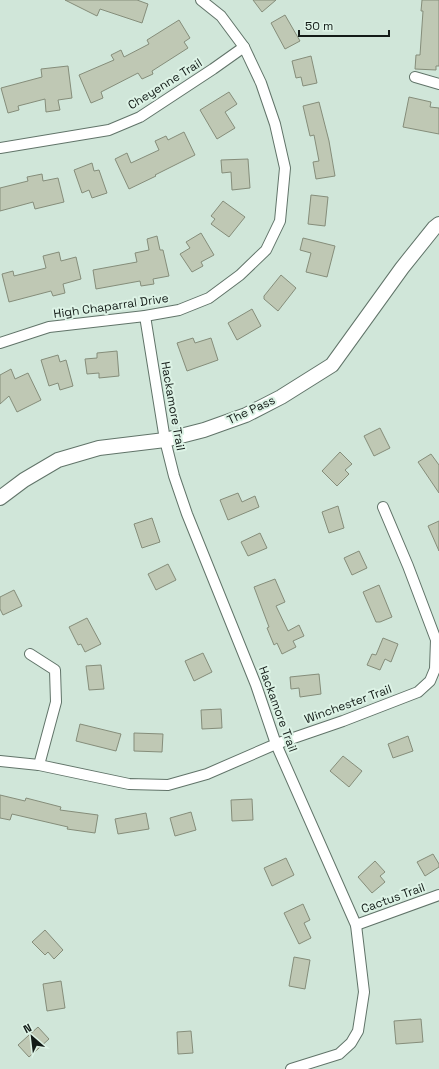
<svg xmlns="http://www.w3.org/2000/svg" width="439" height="1069" viewBox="0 0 439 1069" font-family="'Space Grotesk',sans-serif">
  <rect width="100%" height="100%" fill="#d0e6d9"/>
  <g fill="#bfc8b4" stroke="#858d7a">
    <path d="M65,0H137L148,4L142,23L100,9L97,16Z"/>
    <path d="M253,0H276L262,12Z"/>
    <path d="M422,0H439V66H436V70L415,69L416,55H420L423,11H421Z"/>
    <path d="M285,15L300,41L285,49L271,23Z"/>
    <path d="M179,20L190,38L184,42L188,48L152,71L153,74L142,79L138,73L101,92L103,98L91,103L79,75L114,60L111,55L121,50L124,57L149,44L147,40Z"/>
    <path d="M311,56L317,83L303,86L301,77L296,78L292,61Z"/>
    <path d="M68,66L72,98L58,100L60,110L46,112L45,99L18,106L19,110L8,113L1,88L42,77L41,69Z"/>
    <path d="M229,92L237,104L225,112L235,128L217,139L200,110Z"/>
    <path d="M409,97L431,102L430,107L439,108V134L403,127Z"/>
    <path d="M319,102L329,141L335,176L316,179L313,162L319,161L314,135L310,136L303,106Z"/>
    <path d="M184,132L195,155L155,175L156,176L129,189L115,159L127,153L131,163L159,150L155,141L166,136L168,140Z"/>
    <path d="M248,159L250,188L232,190L231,172L222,173L221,160Z"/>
    <path d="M92,163L94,171L99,170L107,193L92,198L89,190L82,193L74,170Z"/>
    <path d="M42,174L43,181L58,178L64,202L35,209L33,202L0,211V188L28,181L27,177Z"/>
    <path d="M311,195L328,197L325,226L308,224Z"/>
    <path d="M223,201L245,217L229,237L211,224L215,219L211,216Z"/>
    <path d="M201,233L214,255L201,262L203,266L192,272L180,254L190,248L186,242Z"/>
    <path d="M157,236L160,250H163L169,276L153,279L154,284L141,286L140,281L96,289L93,270L137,262L135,253L149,250L147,239Z"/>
    <path d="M303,238L335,246L327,277L306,272L311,253L300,250Z"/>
    <path d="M59,252L61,261L76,257L81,279L63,284L65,293L53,296L51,291L9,302L2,274L13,271L14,276L46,268L43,256Z"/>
    <path d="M281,275L296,288L278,311L264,299V296Z"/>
    <path d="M252,309L261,326L237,340L228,323Z"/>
    <path d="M193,338L195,343L211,338L218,360L187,371L177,343Z"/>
    <path d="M117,351L119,376L99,378V373L87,374L85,359L97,358V353Z"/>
    <path d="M58,355L60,362L66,360L73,386L60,390L58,383L49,386L41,360Z"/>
    <path d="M11,369L15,379L28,373L41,400L17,412L9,396L0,404V375Z"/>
    <path d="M380,428L390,448L374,456L364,436Z"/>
    <path d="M340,452L352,464L345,470L349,474L337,486L322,471Z"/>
    <path d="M431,454L439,465V493L418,462Z"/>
    <path d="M238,493L242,502L255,496L259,507L228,520L220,500Z"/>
    <path d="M338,506L344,528L329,533L322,512Z"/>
    <path d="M152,518L160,542L142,548L134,524Z"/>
    <path d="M439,521V551L428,526Z"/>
    <path d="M260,533L267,548L248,556L241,542Z"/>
    <path d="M359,551L367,568L352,575L344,558Z"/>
    <path d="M168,564L176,580L156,590L148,574Z"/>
    <path d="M275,579L285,602L276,606L288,631L299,625L304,636L293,641L296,647L282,654L277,643L274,645L267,628L269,627L254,587Z"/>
    <path d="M379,585L392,617L380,622H376L363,592Z"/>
    <path d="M14,590L22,606L3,615L0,609V597Z"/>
    <path d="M87,618L101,644L85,652L81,644L78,645L69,627Z"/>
    <path d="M383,638L398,644L391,662L385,659L380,670L367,665L372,654L376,655Z"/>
    <path d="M203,653L212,672L194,681L185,661Z"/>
    <path d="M101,665L104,689L89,690L86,666Z"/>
    <path d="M319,674L321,694L300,697L299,688L291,689L290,677Z"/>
    <path d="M221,709L222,728L202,729L201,710Z"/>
    <path d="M80,724L121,734L116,751L76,741Z"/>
    <path d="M134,733L163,734L162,752L134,751Z"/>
    <path d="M408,736L413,751L393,758L388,744Z"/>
    <path d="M343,756L362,771L349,787L330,771Z"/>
    <path d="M0,795L25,801L26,798L61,807L60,810L98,815L95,833L67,829L68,827L12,814L10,820L0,818Z"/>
    <path d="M252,799L253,820L232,821L231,800Z"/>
    <path d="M191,812L196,830L175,836L170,818Z"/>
    <path d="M146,813L149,829L118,834L115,819Z"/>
    <path d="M433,854L439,864V867L425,876L417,862Z"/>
    <path d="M286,858L294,875L272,886L264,868Z"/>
    <path d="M375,861L385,872L380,876L385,882L372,893L358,877Z"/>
    <path d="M303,904L310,920L304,923L311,938L299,944L284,913Z"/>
    <path d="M45,930L63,950L54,959L48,952L45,955L32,942Z"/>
    <path d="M294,957L310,960L305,989L289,986Z"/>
    <path d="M61,981L65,1008L47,1011L43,984Z"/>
    <path d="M421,1019L423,1042L396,1044L394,1021Z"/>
    <path d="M38,1027L49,1039L29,1057L18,1045Z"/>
    <path d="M191,1031L193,1053L178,1054L177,1032Z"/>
  </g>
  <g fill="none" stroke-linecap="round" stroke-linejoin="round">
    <g stroke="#617469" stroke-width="12">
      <g id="street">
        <path d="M415,77L439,84"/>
        <path d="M0,148L109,130L140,117L213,69L244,47"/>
        <path d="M145,316L165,440L174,476L187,514L256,685L276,744L356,925L364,992L358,1031L351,1043L339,1054L291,1069"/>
        <path d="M0,343L49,327L145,316L179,310L209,298L240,275L266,250L280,221L285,168L275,124L261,83L244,47L221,16L201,0"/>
        <path d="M30,654L55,670L56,702L39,765"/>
        <path d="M0,761L39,765L129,784L168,785L207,774L276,744L343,721L418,692L430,681L435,669L436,640L408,566L383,507"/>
        <path d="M356,925L439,895"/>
      </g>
    </g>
    <g stroke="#617469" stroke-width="16">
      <path id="secondary" d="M0,498L24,480L58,460L99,448L165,440L204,430L246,415L281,397L332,365L402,268L434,228L439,224"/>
    </g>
    <use href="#street" stroke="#fff" stroke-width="10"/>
    <use href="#secondary" stroke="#fff" stroke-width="14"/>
  </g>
  <g text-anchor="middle" stroke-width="4" stroke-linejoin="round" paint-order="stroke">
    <g font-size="12" fill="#131b17" stroke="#ddf3e6">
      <text transform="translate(165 84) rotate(-32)" y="4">Cheyenne Trail</text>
      <text transform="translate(111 306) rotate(-8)" y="4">High Chaparral Drive</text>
      <text transform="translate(173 406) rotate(80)" y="4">Hackamore Trail</text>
      <text transform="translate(251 410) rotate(-25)" y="4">The Pass</text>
      <text transform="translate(348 704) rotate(-20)" y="4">Winchester Trail</text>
      <text transform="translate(278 709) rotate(70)" y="4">Hackamore Trail</text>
      <text transform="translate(393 898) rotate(-20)" y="4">Cactus Trail</text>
    </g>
  </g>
  <g transform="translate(32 1037) rotate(332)" stroke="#ddf3e6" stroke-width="3" paint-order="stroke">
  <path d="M0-3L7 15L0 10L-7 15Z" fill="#131b17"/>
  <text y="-6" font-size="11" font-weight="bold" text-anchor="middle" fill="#131b17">N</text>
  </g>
  <path d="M299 30v6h90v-6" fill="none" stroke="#131b17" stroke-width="2"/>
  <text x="305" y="30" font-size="12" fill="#131b17" stroke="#ddf3e6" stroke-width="3" paint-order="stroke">50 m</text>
</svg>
